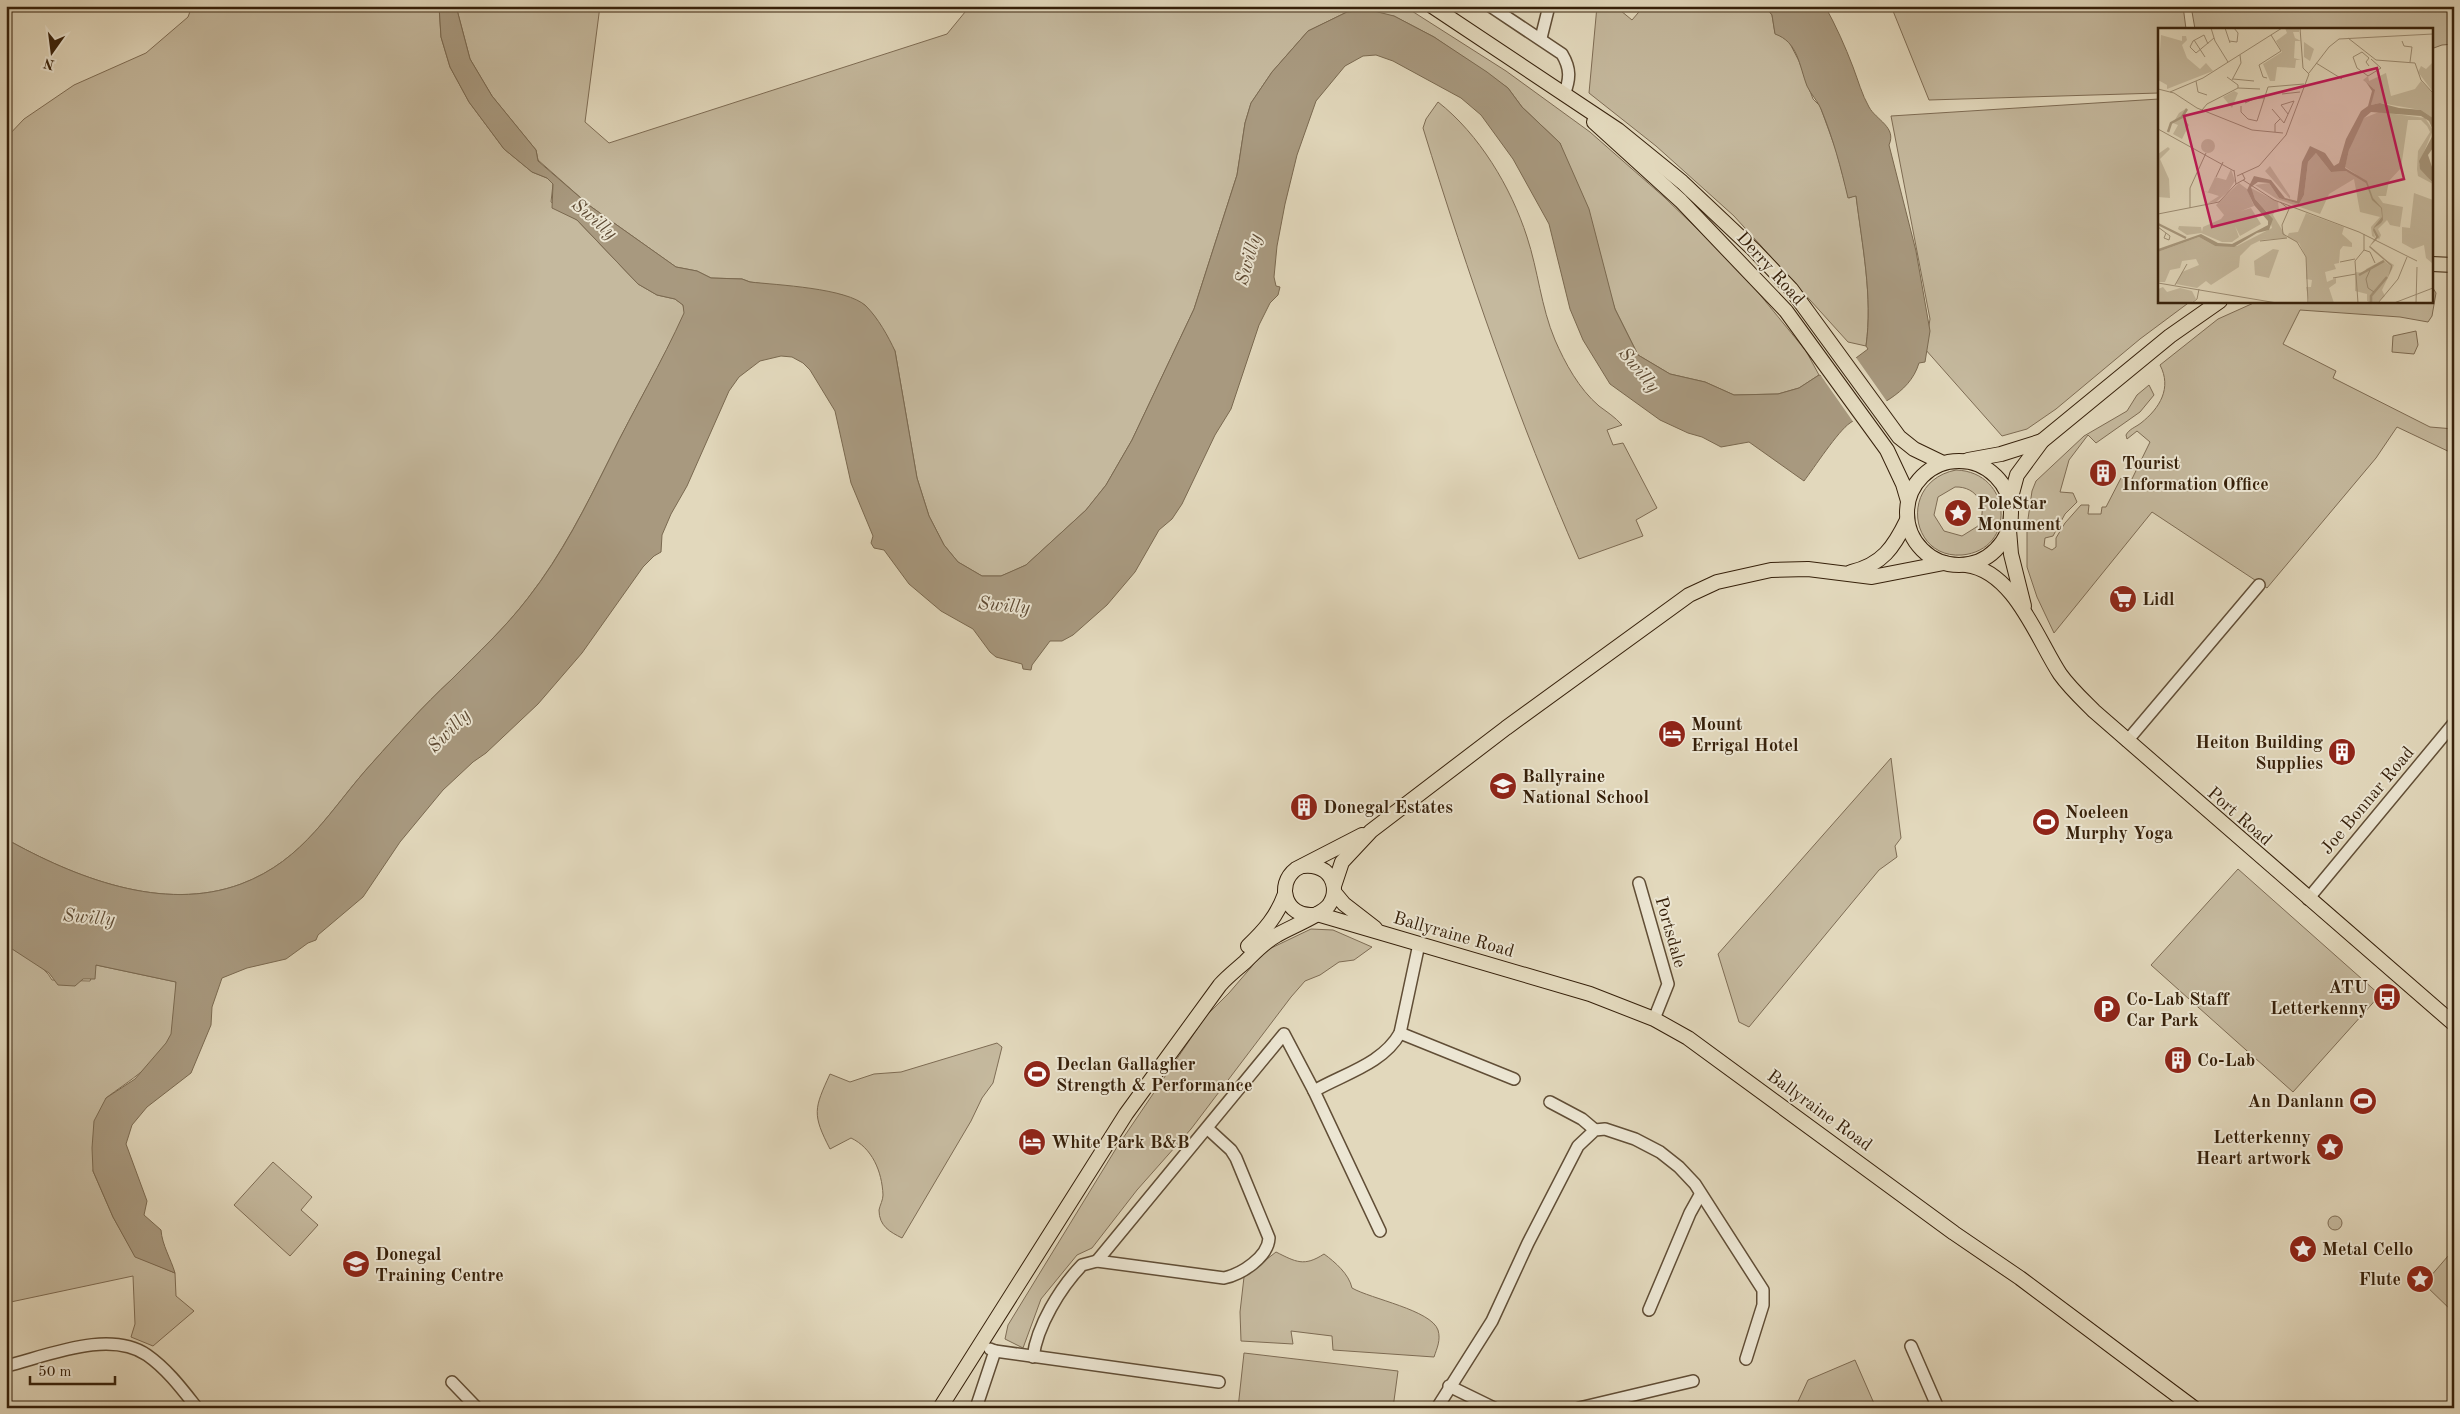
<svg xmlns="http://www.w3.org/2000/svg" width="2460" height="1414" viewBox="0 0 2460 1414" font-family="'Old Standard TT',serif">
  <rect width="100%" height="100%" fill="#e2d8bc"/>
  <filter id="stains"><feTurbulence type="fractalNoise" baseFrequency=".004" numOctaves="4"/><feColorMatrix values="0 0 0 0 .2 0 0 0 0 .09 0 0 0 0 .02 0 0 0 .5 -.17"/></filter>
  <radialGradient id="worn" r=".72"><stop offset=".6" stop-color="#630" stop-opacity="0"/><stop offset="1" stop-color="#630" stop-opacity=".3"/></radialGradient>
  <g fill="#c5b99e" stroke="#7e6c54" fill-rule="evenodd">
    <path d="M192,6H439L441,37L450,67L469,102L504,149L532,172L547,178L553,184L551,202L577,220L638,284L657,295L675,299L683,305L685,313C662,362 634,409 610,458C586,506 562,554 528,598C505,628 478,653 451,680C423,706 398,734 373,762C330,809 305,860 241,884C163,913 74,877 6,839V138L24,119L74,85L146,53L188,17Z"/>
    <path d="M456,6H600L585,122L609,143L947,34L970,6H1404L1506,71L1590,132L1664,197L1739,269L1806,351L1819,375L1799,388L1778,394L1734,395L1705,382L1670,374L1638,355L1615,309L1560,143L1522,107L1508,88L1434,37L1394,16L1347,12L1308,31L1272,72L1251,103L1245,123L1237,175L1194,309L1132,440L1106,485L1086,510L1026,565L1013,571L1001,576H982L958,562L944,545L929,516L917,478L895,351L865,305L842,295L750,282L742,279L711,278L697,271L676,267L590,206L538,160L536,150L492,96L470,59Z"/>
    <path d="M1597,6H1615L1632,20L1644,6H1765L1772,15L1775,33L1787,38L1799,61L1813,99L1820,106L1836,150L1849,198L1856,195C1862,244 1873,297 1866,346L1848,342L1734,216L1656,146L1589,93Z"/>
    <path d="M1891,6H2183L2186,29H2159V93L1929,100Z"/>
    <path d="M2191,6H2454V44L2442,45L2431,49V29H2195Z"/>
    <path d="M2159,99V301H2191L2140,339L2056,409L2027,429L2002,436L1925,349L1930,319L1891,116Z"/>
    <path d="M1438,102C1479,134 1511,187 1527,237C1538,270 1541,307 1555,340C1565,363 1579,389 1599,406C1607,412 1615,417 1622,425L1607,430L1613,445L1623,443L1657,508L1636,520L1643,536L1579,559C1518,420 1468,274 1423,128L1426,119Z"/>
    <path d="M2431,285L2436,293L2432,316L2428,322L2400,317L2300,310L2283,344L2336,371L2333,378L2430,427L2454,429V454L2397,427L2376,458L2267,588L2152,512L2054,633L2037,597L2027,567V526L2032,491L2036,481L2084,436L2127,411L2137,395L2149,385L2154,395L2140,412L2096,443L2088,435L2069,460L2060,492L2073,493L2077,502L2065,514L2053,536L2045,538L2044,546L2052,550L2056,547V538L2065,523L2081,505H2089L2088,514H2101L2102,507H2106L2121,478L2130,483L2150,442L2137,431L2127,439L2126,435C2129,429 2136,427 2141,423C2160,408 2172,388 2160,365L2218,319L2258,301H2431Z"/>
    <path d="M2416,331L2418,345L2414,354L2392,352L2393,336Z"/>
    <path d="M1956,470C2013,472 2017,550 1962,555C1909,559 1899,481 1956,470ZM1955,487C1977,486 1989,507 1978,526L1962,536L1944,531L1934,515L1938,497Z"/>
    <path d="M1891,758L1901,838L1895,846L1897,857L1879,870L1749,1027L1739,1022L1718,954Z"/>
    <path d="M2238,869L2380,995L2293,1092L2151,965Z"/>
    <path d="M1311,929L1333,930L1372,947L1354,960L1339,962L1320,975L1305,981L1291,997L1191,1129L1137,1190L1092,1248L1077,1255L1041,1299L1023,1348L1005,1339L1008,1325L1117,1147L1206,1016L1229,993L1265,951Z"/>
    <path d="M6,945C21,955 44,964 52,980L90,981L96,965L176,982C175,999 177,1017 172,1033C163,1061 127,1082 106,1098L93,1171L113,1217L135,1256L175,1273L176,1296L194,1311L153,1346L131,1337L135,1324L133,1276L6,1303Z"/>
    <path d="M997,1043L1002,1047L993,1083L982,1098L971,1121L902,1238C890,1232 879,1226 879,1210C880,1205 883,1200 883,1195C882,1171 872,1148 851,1138L830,1149C812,1114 814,1109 830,1074L850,1082L874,1074L901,1072Z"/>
    <path d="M273,1162L312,1197L301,1210L318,1225L290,1256L234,1205Z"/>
    <circle cx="2335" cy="1223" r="7"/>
    <path d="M2454,1249V1313L2424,1284Z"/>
    <path d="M1276,1252C1296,1262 1304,1267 1324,1254C1335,1262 1349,1274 1352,1288C1371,1299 1431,1310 1438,1330C1441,1340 1437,1348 1434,1357L1333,1350L1332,1336L1291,1331L1293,1344L1241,1341L1240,1312L1244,1277Z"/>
    <path d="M1244,1353L1398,1371L1393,1408H1238Z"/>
    <path d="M1855,1360L1876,1408H1795L1808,1380Z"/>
  </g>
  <path fill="#a8997f" stroke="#7a6950" d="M439,6H456L470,59L492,96L536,150L538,161L590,206L676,267L697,271L711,278L742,279L750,282C777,285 847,288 866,306C878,318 888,336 895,351L917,478L929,516L944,545L958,562L982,576H1001L1026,565L1086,510L1106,485L1132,440L1194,309L1237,175L1245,123L1251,103L1272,72L1308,31L1347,12L1370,10L1394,16L1434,37L1487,72L1508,88L1522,107L1560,143L1589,209L1615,309L1638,355L1670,374L1705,382L1734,395L1778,394L1799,388L1819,375L1822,376L1825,381L1868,349L1866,346C1873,297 1862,245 1856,196L1848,198C1841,168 1833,138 1821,109C1818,101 1811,95 1807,86C1799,65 1798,42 1775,34L1772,15L1765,6H1825C1836,26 1845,46 1853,67C1858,80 1862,95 1869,107C1876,120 1897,127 1889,145L1916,251L1930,331L1925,362L1919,363C1909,396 1875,405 1850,423C1838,431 1814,468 1804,481L1749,442L1721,447L1702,437L1688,433L1660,420L1610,384L1583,340L1570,309L1549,224L1513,159L1481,115L1461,98L1393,61L1376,55L1363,56L1345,66L1316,101L1297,155L1285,204L1277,246L1274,277L1276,286L1280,287L1278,295L1270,303L1259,325L1231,409L1215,435L1182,504L1172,519L1159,530L1135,572L1107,605L1073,635L1062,641H1050L1032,665L1031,670L1023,669L1022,664L996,657L990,652L973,629L941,611L909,584L884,550L874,548L871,543L873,536L851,483L835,411L810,370L803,363L792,357L781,356L760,361L739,377L729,391L687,486L671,514L662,535L661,552L654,556L643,567L582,653L538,704L486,753L473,762L443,790L400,842L363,897L318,935L316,940L308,943L286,959L247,968L222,978L212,1007L211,1025L191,1073L147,1107L132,1125L126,1144L147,1201L144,1215L161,1230C162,1245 171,1259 175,1273L135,1257L113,1217L93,1171L92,1148L94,1121L106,1098L135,1079L166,1043L171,1034L176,982L96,965L95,979H83L75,986L58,985L49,973L6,945V839C74,877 163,913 241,884C305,860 330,809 373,762C398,734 423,706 451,680C478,653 505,628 528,598C562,555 586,506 610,458C634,409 662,362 684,313L683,305L675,299L657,295L638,284L577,220L552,208L553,184L547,178L532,172L504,149L469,102L450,67L441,37Z"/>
  <path fill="#e2d8bc" d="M1855,356L1888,403L1854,423L1819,373L1823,374L1826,378Z"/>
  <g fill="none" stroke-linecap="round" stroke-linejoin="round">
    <g stroke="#614e36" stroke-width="14">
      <g id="minor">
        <path d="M1490,6L1562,54C1571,69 1570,79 1564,95"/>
        <path d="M1541,38L1549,6"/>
        <path d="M2127,741L2259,585"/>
        <path d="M1639,883L1668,984L1654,1019"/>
        <path d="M2308,899L2454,723"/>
        <path d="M1400,1033L1514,1079"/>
        <path d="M1314,1091C1343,1074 1383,1064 1400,1033L1419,944"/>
        <path d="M1550,1102L1582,1119L1595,1130"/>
        <path d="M1207,1128L1231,1150L1236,1158L1269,1238C1268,1257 1242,1274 1224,1278L1097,1261L1284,1034L1314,1091L1380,1231"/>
        <path d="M1649,1310L1690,1213L1700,1195"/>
        <path d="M1911,1346L1938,1408"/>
        <path d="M995,1351L1219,1382"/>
        <path d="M1033,1357C1037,1326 1060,1288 1082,1265L1097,1261"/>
        <path d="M6,1366C47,1356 109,1329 147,1355C167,1369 182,1389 197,1408"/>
        <path d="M452,1382L477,1408"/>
        <path d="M1449,1386L1494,1408"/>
        <path d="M976,1408L995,1351L990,1349"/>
        <path d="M1437,1408L1492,1321L1528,1243L1578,1146L1595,1130L1605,1129L1635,1139L1660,1152L1679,1167L1695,1184L1763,1290V1305L1746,1359"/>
        <path d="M1579,1408L1693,1381"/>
      </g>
    </g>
    <g stroke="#36200a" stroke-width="16">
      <g id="major">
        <path d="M1432,6L1618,130L1682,182L1754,250L1791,289L1899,437L1914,449L1943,463"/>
        <path d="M1594,122L1681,201L1786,311L1887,450L1903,484L1908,501"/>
        <path d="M2431,264L2454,265"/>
        <path d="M1968,460L2001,454L2042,441"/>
        <circle cx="1959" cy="513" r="52"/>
        <path d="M2010,501L2017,475L2042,441L2170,336L2220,301"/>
        <path d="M2009,530L2011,554L2024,606"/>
        <path d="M1966,565C2014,571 2037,639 2060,674C2070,688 2082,699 2094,711L2454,1024"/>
        <path d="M1851,572C1882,565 1894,547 1907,520"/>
        <path d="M1334,886L1342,862L1371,831L1506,728L1689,595L1717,582L1771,570L1808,569L1872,577L1944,563"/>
        <path d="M1334,892L1344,904L1375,928"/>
        <path d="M1317,914L1590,994L1654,1019L1688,1038L1954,1233L2020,1278L2194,1408"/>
        <path d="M1313,915C1286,917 1275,885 1296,869L1362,835"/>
        <path d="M1248,946C1265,930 1277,916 1285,894"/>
        <path d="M940,1408L1126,1114L1220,985C1228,976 1236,970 1245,962C1255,952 1264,942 1277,935C1289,928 1323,914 1329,905C1337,894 1335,879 1325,871C1318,866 1311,865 1303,866"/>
      </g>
    </g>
    <use href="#minor" stroke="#ece6d3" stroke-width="11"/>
    <use href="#major" stroke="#e2d8bc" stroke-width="14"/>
  </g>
  <defs>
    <g id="building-disc" transform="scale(1.4375)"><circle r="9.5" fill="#8f2418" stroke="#ece6d3"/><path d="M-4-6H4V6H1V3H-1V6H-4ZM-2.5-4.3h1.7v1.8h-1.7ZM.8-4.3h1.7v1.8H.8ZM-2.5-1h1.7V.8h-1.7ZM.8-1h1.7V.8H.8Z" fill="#fff"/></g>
    <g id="sight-disc" transform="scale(1.4375)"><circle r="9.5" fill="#8f2418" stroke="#ece6d3"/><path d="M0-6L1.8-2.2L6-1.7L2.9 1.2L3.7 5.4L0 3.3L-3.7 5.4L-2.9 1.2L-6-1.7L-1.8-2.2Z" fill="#fff"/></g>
    <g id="supermarket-disc" transform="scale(1.4375)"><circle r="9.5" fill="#8f2418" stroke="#ece6d3"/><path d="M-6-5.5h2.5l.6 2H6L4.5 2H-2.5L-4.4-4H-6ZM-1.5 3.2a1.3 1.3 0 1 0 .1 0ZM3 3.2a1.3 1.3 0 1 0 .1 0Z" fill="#fff"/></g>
    <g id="hotel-disc" transform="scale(1.4375)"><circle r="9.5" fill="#8f2418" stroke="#ece6d3"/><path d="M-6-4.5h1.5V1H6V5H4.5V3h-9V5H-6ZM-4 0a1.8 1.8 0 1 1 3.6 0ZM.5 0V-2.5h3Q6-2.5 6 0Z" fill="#fff"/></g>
    <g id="school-disc" transform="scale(1.4375)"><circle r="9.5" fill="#8f2418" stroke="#ece6d3"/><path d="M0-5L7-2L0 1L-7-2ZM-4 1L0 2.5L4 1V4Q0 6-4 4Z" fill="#fff"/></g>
    <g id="stadium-disc" transform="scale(1.4375)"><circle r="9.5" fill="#8f2418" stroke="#ece6d3"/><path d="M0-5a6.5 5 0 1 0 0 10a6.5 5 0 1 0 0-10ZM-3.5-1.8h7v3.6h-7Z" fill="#fff"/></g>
    <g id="bus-disc" transform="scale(1.4375)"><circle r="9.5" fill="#8f2418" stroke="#ece6d3"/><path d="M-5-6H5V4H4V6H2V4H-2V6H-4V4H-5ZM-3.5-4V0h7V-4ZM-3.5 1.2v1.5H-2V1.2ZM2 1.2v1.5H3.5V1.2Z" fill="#fff"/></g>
    <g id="parking-disc" transform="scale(1.4375)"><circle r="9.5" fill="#8f2418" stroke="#ece6d3"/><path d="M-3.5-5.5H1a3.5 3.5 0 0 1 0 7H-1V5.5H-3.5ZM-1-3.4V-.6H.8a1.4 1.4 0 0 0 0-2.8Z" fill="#fff"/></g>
    <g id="university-disc" transform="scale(1.4375)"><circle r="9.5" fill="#8f2418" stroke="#ece6d3"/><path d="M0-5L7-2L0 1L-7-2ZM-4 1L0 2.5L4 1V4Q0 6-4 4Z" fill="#fff"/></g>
  </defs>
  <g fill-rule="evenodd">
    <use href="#building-disc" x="2103" y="473"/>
    <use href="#sight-disc" x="1958" y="513"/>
    <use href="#supermarket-disc" x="2123" y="599"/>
    <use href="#hotel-disc" x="1672" y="734"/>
    <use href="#building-disc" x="2342" y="752"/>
    <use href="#school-disc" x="1503" y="786"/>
    <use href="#building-disc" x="1304" y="807"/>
    <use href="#stadium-disc" x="2046" y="822"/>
    <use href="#bus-disc" x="2387" y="997"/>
    <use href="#parking-disc" x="2107" y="1009"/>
    <use href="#building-disc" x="2178" y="1060"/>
    <use href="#stadium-disc" x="1037" y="1074"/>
    <use href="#stadium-disc" x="2363" y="1101"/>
    <use href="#hotel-disc" x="1032" y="1142"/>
    <use href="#sight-disc" x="2330" y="1147"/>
    <use href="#sight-disc" x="2303" y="1249"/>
    <use href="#university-disc" x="356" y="1264"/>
    <use href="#sight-disc" x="2420" y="1279"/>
  </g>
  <g text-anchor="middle" stroke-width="4" stroke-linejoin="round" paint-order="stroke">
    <g font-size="18" fill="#36200a" stroke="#ece6d3">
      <text transform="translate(1771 268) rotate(48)" y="6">Derry Road</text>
      <text transform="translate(2367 800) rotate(-50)" y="6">Joe Bonnar Road</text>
      <text transform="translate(2240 816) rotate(41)" y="6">Port Road</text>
      <text transform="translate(1671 932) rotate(74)" y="6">Portsdale</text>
      <text transform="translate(1454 934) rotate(16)" y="6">Ballyraine Road</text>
      <text transform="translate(1820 1110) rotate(36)" y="6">Ballyraine Road</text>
    </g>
    <g font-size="18" font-weight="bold" fill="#36200a" stroke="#ece6d3" text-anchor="start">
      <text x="2122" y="469">Tourist<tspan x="2122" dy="21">Information Office</tspan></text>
      <text x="1977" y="509">PoleStar<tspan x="1977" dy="21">Monument</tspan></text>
      <text x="2142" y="605">Lidl</text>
      <text x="1691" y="730">Mount<tspan x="1691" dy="21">Errigal Hotel</tspan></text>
      <text x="2323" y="748" text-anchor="end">Heiton Building<tspan x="2323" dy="21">Supplies</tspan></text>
      <text x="1522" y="782">Ballyraine<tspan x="1522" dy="21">National School</tspan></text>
      <text x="1323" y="813">Donegal Estates</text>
      <text x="2065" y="818">Noeleen<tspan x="2065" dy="21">Murphy Yoga</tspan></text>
      <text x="2368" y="993" text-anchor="end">ATU<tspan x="2368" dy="21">Letterkenny</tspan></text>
      <text x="2126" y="1005">Co-Lab Staff<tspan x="2126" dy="21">Car Park</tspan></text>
      <text x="2197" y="1066">Co-Lab</text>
      <text x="1056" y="1070">Declan Gallagher<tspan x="1056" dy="21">Strength &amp; Performance</tspan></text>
      <text x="2344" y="1107" text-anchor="end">An Danlann</text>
      <text x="2311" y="1143" text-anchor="end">Letterkenny<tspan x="2311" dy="21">Heart artwork</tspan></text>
      <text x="1051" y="1148">White Park B&amp;B</text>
      <text x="2322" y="1255">Metal Cello</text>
      <text x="375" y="1260">Donegal<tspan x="375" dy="21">Training Centre</tspan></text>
      <text x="2401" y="1285" text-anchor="end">Flute</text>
    </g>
    <g font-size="19" font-style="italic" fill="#5e4a33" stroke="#ece6d3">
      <text transform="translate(595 218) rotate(40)" y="7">Swilly</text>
      <text transform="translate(1247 259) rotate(-74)" y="7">Swilly</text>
      <text transform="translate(1640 369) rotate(50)" y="7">Swilly</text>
      <text transform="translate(1004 604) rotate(5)" y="7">Swilly</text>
      <text transform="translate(448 730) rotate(-46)" y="7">Swilly</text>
      <text transform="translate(89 916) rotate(5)" y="7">Swilly</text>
    </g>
  </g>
  <g transform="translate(2158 28)">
    <rect width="275" height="275" fill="#e2d8bc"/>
    <path d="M127,0H141V4H135L137,10L143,13H137L136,30L143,32H138L137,40L119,39L117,53H112L105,36L124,24L118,13L129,5ZM3,7L24,13V8H28L29,12L24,17L29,30L42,41L48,35L55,43L9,61V57L0,52ZM146,14L156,21L152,33L146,29ZM275,34V64L260,44L263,38L268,41ZM228,45L233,68L257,61L263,53L275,65V90L263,82L222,75L213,77L216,61L205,52L210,48L211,53ZM76,63L80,65L74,80L65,69ZM29,80L26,91L31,97L24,111L15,106L20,97L15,95L21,85ZM221,84L267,90L275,102L261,136L275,156L260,148L259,141L260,123L272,104L269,98L263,92H250L243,140L231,153L228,168H220L225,175L245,179L242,199L232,197L229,192L220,201L223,207L221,212L216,202L217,210L214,208L213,199L222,189L202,184L196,151L171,166L162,186L119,171L97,157L111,155L121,170L141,176L146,167L150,134L158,125L173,144L188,143L199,147L187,139L193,114L206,90ZM43 118a7 7 0 1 1 14 0a7 7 0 1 1-14 0ZM10,119L12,121L2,131L11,151L12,170L0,169V126ZM112,138L132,168V171L107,143ZM73,141L77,153L70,164L58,174L50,175L61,168L45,163L50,164L57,149L68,152ZM81,155L89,161L96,178L83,183L93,180L103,196L82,208L77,198L81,209L74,214H64L43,205L29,207L20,201L21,198L43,199L44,204L45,199L63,191L66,187L58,177ZM93,160L120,174L121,182L118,181L115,187L129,210L103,212L93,217L82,228L81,239L53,257L48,253L39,260L18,256L24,244L41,237L38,231L24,233L22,240L12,242L7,254H0V224L41,209L57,218H79L114,200L110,185L97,171ZM256,165L275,172L274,235L268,230L266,217L255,221L244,215V199L252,200ZM148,185L186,199L184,206L194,215V219L185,218L182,222L181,235L176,236L178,241L167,244L169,254L178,250V255L171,260L176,275H151L148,259H153L154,252L148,251V229L141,215L129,209L131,205L140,204ZM115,221L121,222L111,250L97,247L96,233ZM226,231L236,237L224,262L227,268L219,275H213L209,273V266L197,263V244L207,245L208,241L225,232L234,239L230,247L234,238ZM5,259L9,264L22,260L34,263L38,271L33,275H0V261Z" fill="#c5b99e"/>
    <path d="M208,54L217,62L213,77L222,75L241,80L263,82L275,90V102L271,93L263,88L213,84L206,90L191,122L187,140L209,153L215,170L224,180L225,192L223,195L216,200L221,209L212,218L234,237V240L230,249L233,238L211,219L218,209L215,202L216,199L224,189L223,180L214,172L208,155L188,143L173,144L158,125L150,134L146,167L141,176L121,170L111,155L100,154L93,159L97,171L115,191L111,202L99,205L76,219L57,218L41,209L0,224V221L43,206L60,215L74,216L110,197V193L96,177L89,162L96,148L113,152L127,170L139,173L144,134L152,118L167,125L176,138L181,135L188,111L203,83L210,78L214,63ZM275,107V120L270,127L275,142V155L262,141L261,133Z" fill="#a8997f"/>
    <path fill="none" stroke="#a8997f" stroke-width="2.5" d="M10,104L13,95L24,89L29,81M0,196L28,210M201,247L226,233M213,275V268L229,249"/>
    <path fill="none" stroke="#9d8e75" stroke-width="1" d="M53,0L57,13L70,34M67,0L72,15M190,10L218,32L257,35L263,52L275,65M36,12L47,29M71,13L79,14L80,5L76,0M244,13L246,18L254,19L252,34M38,25L32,19L35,13L46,7L50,16M38,25L56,10M158,35L184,51M211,38L208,34L211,30L204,24L195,29L199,40L210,48L223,40L213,31M151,45L171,19L181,11L275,6M69,49L80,57V60M109,50L105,49L101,37L123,23L113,7M75,51L96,53M74,52L83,35L82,27M38,53L40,64L49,67M0,61L16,65L39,80L94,102L125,105M12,64L45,50L124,0M124,66L142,64M87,75L98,70H106M83,78V84L90,91L99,93L110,59L146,56M114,81L126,95L136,73L123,77L130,86M44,82L49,76L80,60L102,61M0,101L76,143M117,104V96L122,91M79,148L101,138L128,107L151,46L145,40L142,0M58,149L65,134M85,152L116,172L201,204L259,233M78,156L87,151L84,145M122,174L131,181L124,197L125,206L139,214L148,229L150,275M32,180V160L48,125M0,186L61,174L78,156L76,142M0,199L12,208L11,212L6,210L8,205M102,213L129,210M206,222L212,224L217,235M182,234L197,231M212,242L208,251L210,260L216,264M175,250L198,246M0,255L119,275M17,257L29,236M34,275L39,271L41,261M200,275L197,233L206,222V206M220,275L240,251L249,229M236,275L275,260M258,275L259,239"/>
    <path fill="#c2185b" fill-opacity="0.15" stroke="#c2185b" stroke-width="2.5" d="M219,40L246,151L54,199L26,88Z"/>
    <rect width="275" height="275" fill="none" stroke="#36200a" stroke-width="2.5"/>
  </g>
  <rect width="2460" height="1414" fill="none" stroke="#e2d8bc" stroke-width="25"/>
  <rect x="8" y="8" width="2445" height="1399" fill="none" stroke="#36200a" stroke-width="2.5"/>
  <rect x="12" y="12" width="2435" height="1389" fill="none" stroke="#36200a"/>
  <g transform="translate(52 52) rotate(194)" stroke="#ece6d3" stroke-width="4" paint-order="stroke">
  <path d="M0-4L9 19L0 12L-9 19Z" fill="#36200a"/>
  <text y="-8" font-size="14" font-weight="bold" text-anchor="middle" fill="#36200a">N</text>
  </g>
  <path d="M30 1376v8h85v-8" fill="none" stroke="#36200a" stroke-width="2.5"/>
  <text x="38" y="1376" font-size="15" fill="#36200a" stroke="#ece6d3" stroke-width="4" paint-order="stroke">50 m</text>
  <rect width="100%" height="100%" filter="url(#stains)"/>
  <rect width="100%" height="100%" fill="url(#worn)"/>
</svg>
